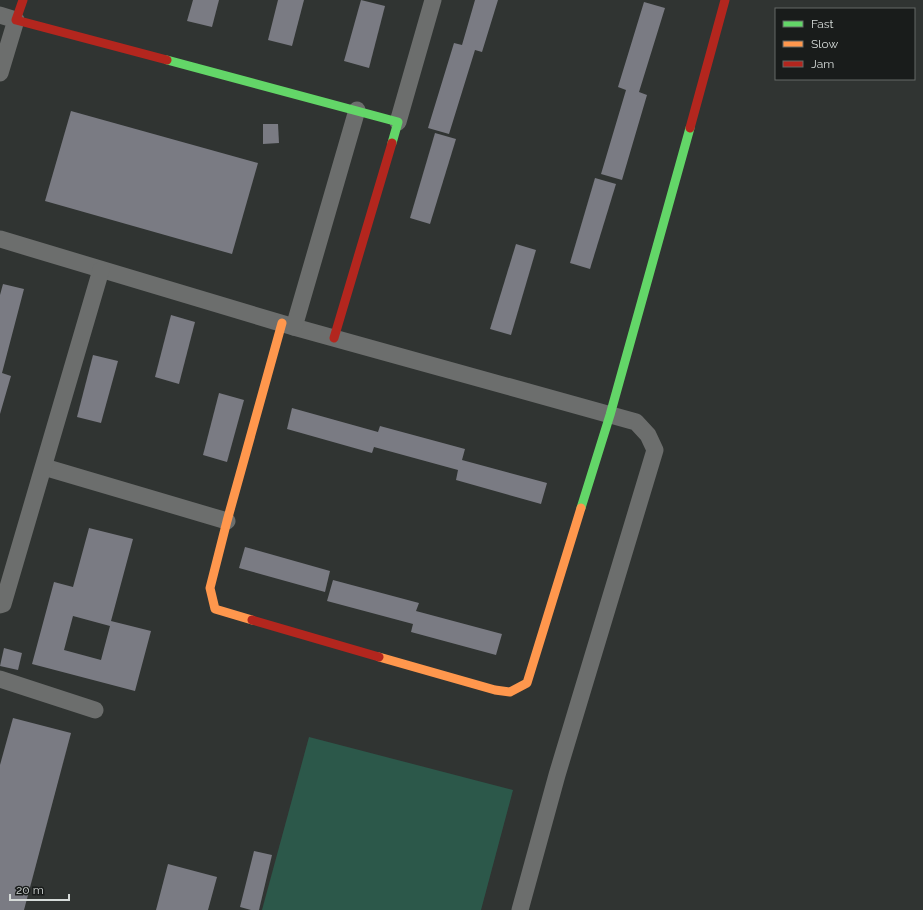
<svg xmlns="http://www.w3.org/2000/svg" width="923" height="910" viewBox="0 0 923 910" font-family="Raleway,sans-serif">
  <rect width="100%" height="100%" fill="#303432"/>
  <path fill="#2c584a" d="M309,737L513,790L481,910H262Z"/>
  <g fill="#7a7b83" fill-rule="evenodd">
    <path d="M193,0H219L212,27L187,21Z"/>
    <path d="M278,0H304L292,46L268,40Z"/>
    <path d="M361,0L385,6L369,68L344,61Z"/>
    <path d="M475,0H498L482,52L475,50L449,134L428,128L454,43L462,45Z"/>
    <path d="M644,2L665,8L639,92L647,95L622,180L601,174L626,90L618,87Z"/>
    <path d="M71,111L258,163L232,254L45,201Z"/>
    <path d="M263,124H278L279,143L263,144Z"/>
    <path d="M435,133L456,139L430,224L410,218Z"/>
    <path d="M595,178L616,184L590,269L570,263Z"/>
    <path d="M516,244L536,250L511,335L490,329Z"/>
    <path d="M3,284L24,289L2,373L11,376L0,414V295Z"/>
    <path d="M171,315L195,322L179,384L155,377Z"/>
    <path d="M93,355L118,361L101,423L77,417Z"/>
    <path d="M219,393L244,400L227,462L203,455Z"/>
    <path d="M292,408L378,432L380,426L465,449L462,460L547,483L541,504L456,480L458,470L374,447L372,453L287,429Z"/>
    <path d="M89,528L133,539L111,621L151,631L135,691L32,664L54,582L73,587ZM73,616L110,626L101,660L64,650Z"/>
    <path d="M245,547L330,571L325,592L239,568Z"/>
    <path d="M333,580L419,603L416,611L502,634L496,655L411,632L413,624L327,601Z"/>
    <path d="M4,648L22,653L18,670L0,666Z"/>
    <path d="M13,718L71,733L24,910H0V765Z"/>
    <path d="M254,851L272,855L259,910H251L240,907Z"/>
    <path d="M168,864L217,877L208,910H156Z"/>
  </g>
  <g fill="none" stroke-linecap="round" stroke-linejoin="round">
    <g stroke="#6c6e6d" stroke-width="17">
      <path d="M0,15L16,20L0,73"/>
      <path d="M398,122L433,0"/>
      <path d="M0,239L294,327L636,422L648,435L655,450L557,775L520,910"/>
      <path d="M294,327L357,110"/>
      <path d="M44,467L227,521"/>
      <path d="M0,605L3,604L101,270"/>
      <path d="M0,679L95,710"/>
    </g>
    <g stroke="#63d668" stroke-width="9">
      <path d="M167,60L398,122L392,143"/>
      <path d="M581,508L610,415L690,128"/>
    </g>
    <g stroke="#ff974d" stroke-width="9">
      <path d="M252,620L215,609L210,588L227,521L282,323"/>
      <path d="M379,657L495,690L510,692L527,683L581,508"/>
    </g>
    <g stroke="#b3261e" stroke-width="9">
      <path d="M23,0L16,20L167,60"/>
      <path d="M690,128L725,0"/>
      <path d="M334,338L392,143"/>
      <path d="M252,620L379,657"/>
    </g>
  </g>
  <rect x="775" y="8" width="140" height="72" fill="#191c1b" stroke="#656867"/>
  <rect x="783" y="21" width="20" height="6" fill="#63d668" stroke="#656867"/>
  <text x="811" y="28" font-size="12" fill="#d6dbd9">Fast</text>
  <rect x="783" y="41" width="20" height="6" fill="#ff974d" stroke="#656867"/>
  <text x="811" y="48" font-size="12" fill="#d6dbd9">Slow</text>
  <rect x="783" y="61" width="20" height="6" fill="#b3261e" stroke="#656867"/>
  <text x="811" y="68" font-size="12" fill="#d6dbd9">Jam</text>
  <path d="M10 894v6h59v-6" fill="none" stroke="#d6dbd9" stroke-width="2"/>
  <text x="16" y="894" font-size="12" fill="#d6dbd9" stroke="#191c1b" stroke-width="3" paint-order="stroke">20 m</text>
</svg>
